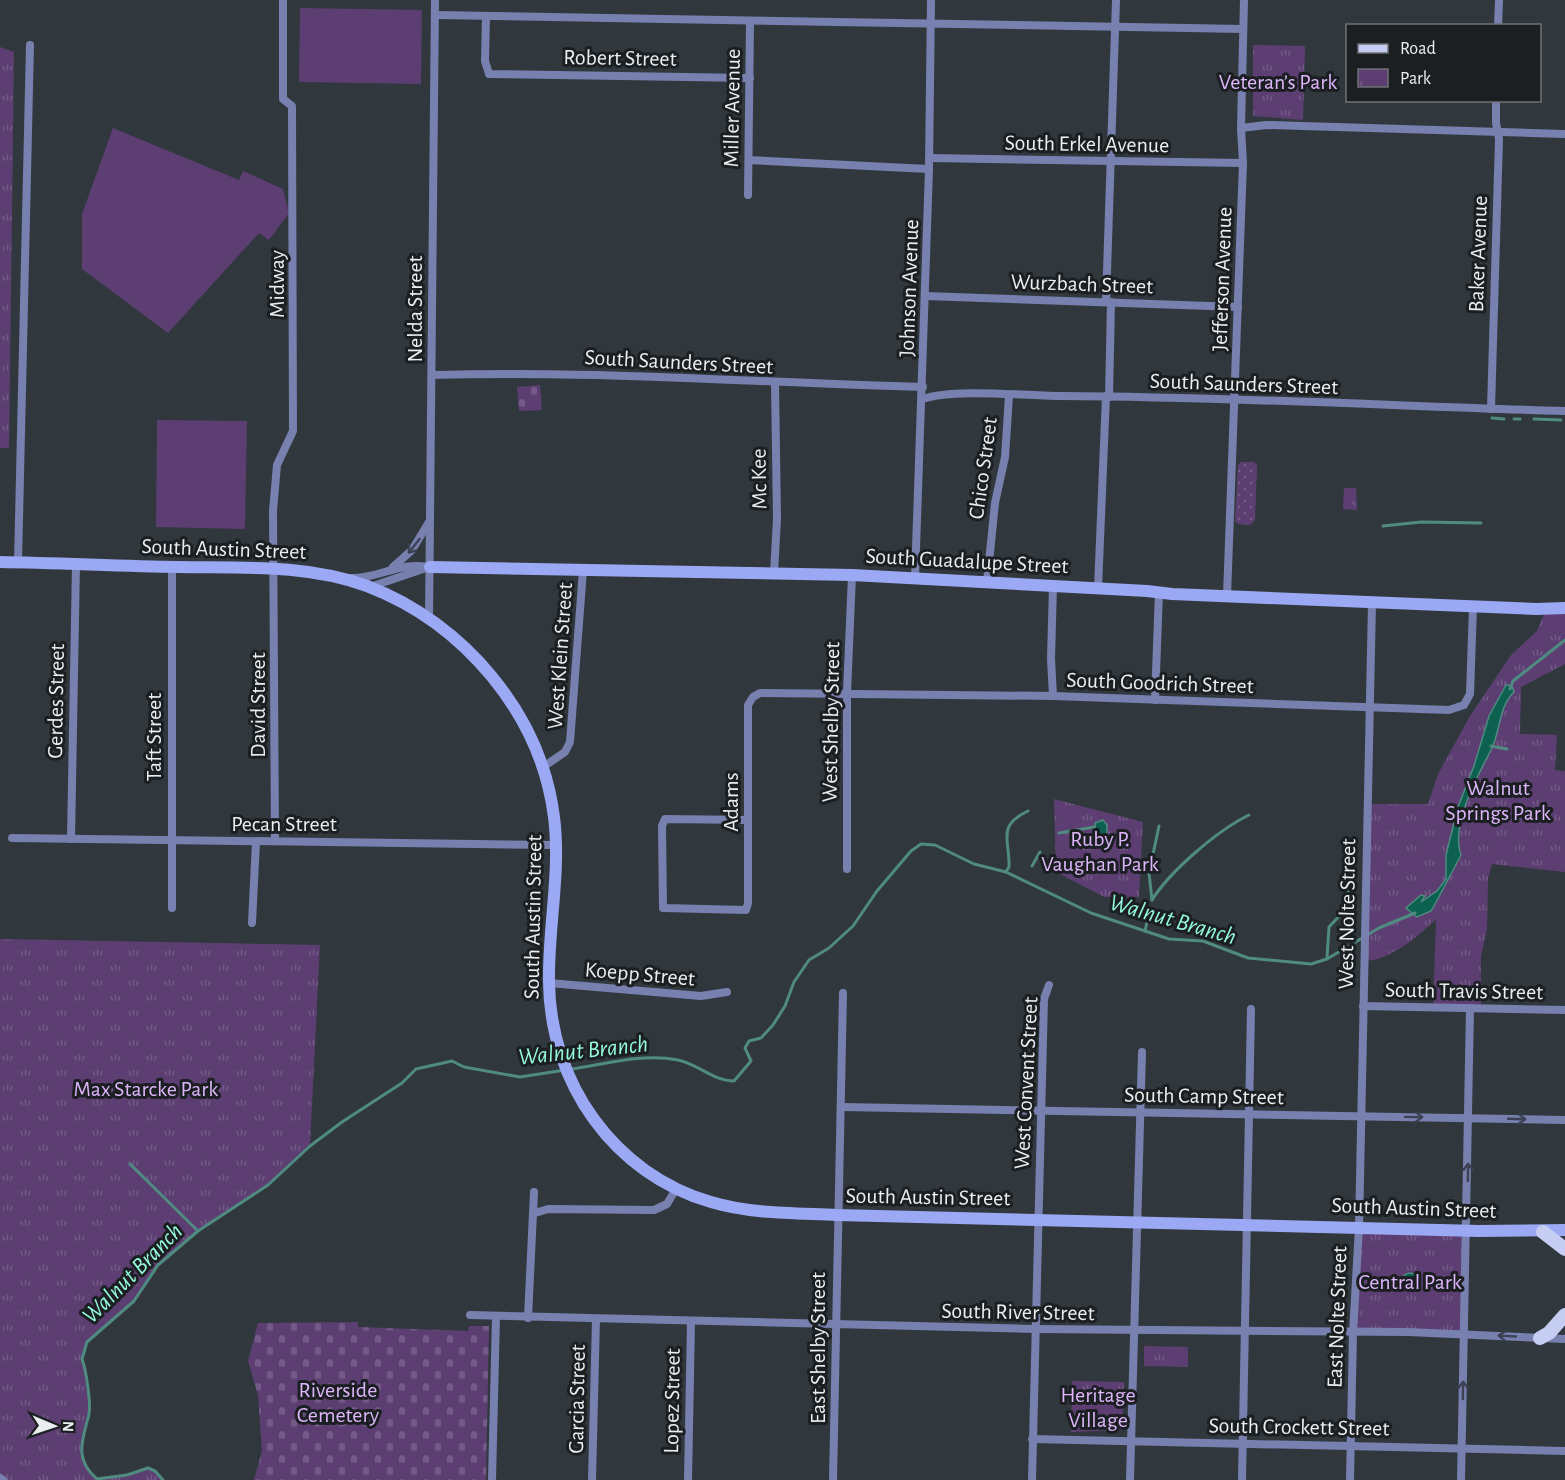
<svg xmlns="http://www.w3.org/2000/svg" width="1565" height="1480" viewBox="0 0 1565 1480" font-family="'Alegreya Sans',sans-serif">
  <defs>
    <pattern id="grass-dots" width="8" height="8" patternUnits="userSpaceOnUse" patternTransform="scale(1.5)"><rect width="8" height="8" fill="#5c3e72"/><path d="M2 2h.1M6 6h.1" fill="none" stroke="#745a87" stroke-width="1.8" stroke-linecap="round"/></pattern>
    <pattern id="cemetery-stones" width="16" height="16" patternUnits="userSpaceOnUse" patternTransform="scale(1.5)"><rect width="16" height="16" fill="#5c3e72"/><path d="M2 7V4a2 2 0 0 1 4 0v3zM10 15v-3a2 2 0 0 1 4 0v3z" fill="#745a87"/></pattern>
    <pattern id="park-tufts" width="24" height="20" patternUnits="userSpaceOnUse" patternTransform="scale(1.5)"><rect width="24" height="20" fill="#5c3e72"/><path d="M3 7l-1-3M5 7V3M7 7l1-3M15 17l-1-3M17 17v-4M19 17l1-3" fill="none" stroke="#745a87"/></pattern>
  </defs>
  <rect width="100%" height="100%" fill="#31383d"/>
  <path fill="url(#grass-dots)" d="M1241,462H1254L1257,466L1255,520L1250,525L1238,524L1235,521L1238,465Z"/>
  <g fill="url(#cemetery-stones)">
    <path d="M540,385L542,410L519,411L517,387Z"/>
    <path d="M358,1322V1327L468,1331L469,1326H489L486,1480H254L262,1451L258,1395L248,1361L258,1323Z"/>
  </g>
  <g fill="url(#park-tufts)">
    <path d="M1253,45L1305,46L1303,120L1253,116Z"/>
    <path d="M0,47L14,52L9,448H0Z"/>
    <path d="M1344,488H1356L1357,510L1343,509Z"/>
    <path d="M1565,607V664L1521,687L1520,734L1557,735L1555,770L1565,771V872L1492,864L1488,878L1487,929L1481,956V1009L1433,1008L1436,919C1418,937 1389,961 1363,961L1366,804H1428L1438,774L1470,716L1511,655L1537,631L1546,609Z"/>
    <path d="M1054,799L1143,822L1139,897H1104L1056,872Z"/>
    <path d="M0,939L320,945L310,1146L268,1185L198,1231L158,1265L134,1301L87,1342L82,1359C86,1369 91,1403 89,1414C83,1439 73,1459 97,1479L127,1475L148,1468L155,1471L163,1480H0Z"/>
    <path d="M1359,1227L1467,1230L1464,1334L1353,1333Z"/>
    <path d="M1144,1346L1188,1347V1367L1144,1366Z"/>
    <path d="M1072,1381L1124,1382L1122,1430L1071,1432Z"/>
  </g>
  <g fill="#5c3e72">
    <path d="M300,8L422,10L421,84L299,82Z"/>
    <path d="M113,128L239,180L243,171L283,189L289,213L269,240L259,233L168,333L82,269V214Z"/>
    <path d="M157,420L247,421L245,529L156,527Z"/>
  </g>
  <g fill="#0c6150" stroke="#4f8b80" stroke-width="1.5">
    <path d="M1506,685L1512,686L1514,692C1499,706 1500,731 1492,748C1478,775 1450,825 1461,855L1434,906L1431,911L1417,917L1406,908L1421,895L1425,896L1421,902L1437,891L1446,879V855L1458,807L1474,766L1489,716Z"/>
    <path d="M1103,820L1107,825V834L1096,840L1095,823Z"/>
    <circle cx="1410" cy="1281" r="8"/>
  </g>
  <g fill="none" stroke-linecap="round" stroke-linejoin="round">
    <g stroke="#4f8b80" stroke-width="3">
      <path d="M1492,418L1504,419"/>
      <path d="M1514,419H1520"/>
      <path d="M1534,419L1561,420"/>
      <path d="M1383,526L1421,522L1481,523"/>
      <path d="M1510,689L1513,681L1565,640"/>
      <path d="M1491,746L1507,749"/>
      <path d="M1059,833L1094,827"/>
      <path d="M1032,866L1040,852"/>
      <path d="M1006,872L1009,867C1010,840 996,826 1028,811"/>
      <path d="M1152,900C1170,871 1218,830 1249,815"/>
      <path d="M1152,900L1149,873L1159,826"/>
      <path d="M1145,931L1150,908"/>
      <path d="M1327,958L1329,927L1344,911L1350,883"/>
      <path d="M572,1069C606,1064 643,1053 678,1060C698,1064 713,1081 734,1081L751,1061L745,1048L749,1041L761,1038L773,1025L785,1006L794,982L809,960L829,948L853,926L877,891L911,851L921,844L935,845L974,864L1006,872L1091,913L1169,939L1203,941L1248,958L1311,964L1327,959L1379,928L1415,913"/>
      <path d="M130,1164L198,1231"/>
      <path d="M163,1480L155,1471L148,1468L127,1475L97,1479C73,1459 83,1439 89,1414C91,1403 86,1369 82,1359L87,1342L134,1301L158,1265L198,1231L268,1185L310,1146L342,1122L402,1083L416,1069L452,1061L464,1067L520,1077L565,1070"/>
    </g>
    <g stroke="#7780af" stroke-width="8">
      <path d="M435,15L1243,29"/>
      <path d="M486,16L485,61L489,74L750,78"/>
      <path d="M1498,26L1499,0"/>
      <path d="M1241,128L1266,125L1565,134"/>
      <path d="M929,158L1243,163"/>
      <path d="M749,160L929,169"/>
      <path d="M748,195L750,22"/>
      <path d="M925,296L1238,307"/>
      <path d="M1106,302L1116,0"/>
      <path d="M432,375C596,370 760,383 923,387"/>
      <path d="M1109,397L1111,302"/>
      <path d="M923,399C955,388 1027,396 1063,396C1231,397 1398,406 1565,411"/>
      <path d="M1491,409L1499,139L1496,123V100"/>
      <path d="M18,562L30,45"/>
      <path d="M172,567V908"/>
      <path d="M393,567L412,550L429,522"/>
      <path d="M774,573L777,519L775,383"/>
      <path d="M352,578C382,578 395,562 430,567"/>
      <path d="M915,578L929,169L931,0"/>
      <path d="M987,582L995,503L1005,457L1009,396"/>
      <path d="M1053,586L1051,659L1053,696"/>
      <path d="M370,587L429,567"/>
      <path d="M1098,588L1106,396"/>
      <path d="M1227,596L1243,163L1241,128L1244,0"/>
      <path d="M429,619L435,0"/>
      <path d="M1155,700L1159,592"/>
      <path d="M543,767L565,752L570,742L583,570"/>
      <path d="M748,820L665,819L662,826L663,908L746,910L748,903V705L753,697L760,693L1053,696L1449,710L1464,705L1470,694L1473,607"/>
      <path d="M12,838L556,845"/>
      <path d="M71,839L76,564"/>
      <path d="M275,841L273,511L277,465L293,431L292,106L283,99V0"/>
      <path d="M847,869V693L852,575"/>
      <path d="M252,923L256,842"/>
      <path d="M549,983L701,996L727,992"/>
      <path d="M1363,1006L1565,1010"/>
      <path d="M842,1107L1565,1120"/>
      <path d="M535,1213L548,1209L654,1210L667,1204L676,1189"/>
      <path d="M470,1315L1035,1329L1408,1332L1565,1339"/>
      <path d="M528,1318L534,1192"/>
      <path d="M1032,1439L1565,1451"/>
      <path d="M0,1478L3,1480"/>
      <path d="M492,1480L496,1317"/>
      <path d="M592,1480L596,1319"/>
      <path d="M688,1480L691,1322"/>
      <path d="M833,1480L843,993"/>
      <path d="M1032,1480L1044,999L1049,985"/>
      <path d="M1130,1480L1142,1052"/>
      <path d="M1242,1480L1251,1009"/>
      <path d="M1350,1480L1353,1333L1359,1227L1372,602"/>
      <path d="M1461,1480L1470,1008"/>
    </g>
    <g stroke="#9ba8f3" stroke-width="12">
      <path d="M0,562C59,563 119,566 178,567C241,568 307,564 367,586C464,623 541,714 554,817C561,872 548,927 549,982C550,1083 614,1174 711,1202C751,1214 795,1213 837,1215L1479,1231L1565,1230"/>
      <path d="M430,567L852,575L1147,591L1172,594L1536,609L1565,608"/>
    </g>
    <g stroke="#c5cdf3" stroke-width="14">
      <path d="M1543,1232L1565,1249"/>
      <path d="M1540,1338L1549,1333L1565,1315"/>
    </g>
  </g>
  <defs><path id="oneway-shaft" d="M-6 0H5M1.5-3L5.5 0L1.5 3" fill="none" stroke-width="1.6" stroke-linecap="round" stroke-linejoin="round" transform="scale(1.5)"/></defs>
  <g stroke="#3c4153">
    <use href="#oneway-shaft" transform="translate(414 546) rotate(128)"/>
    <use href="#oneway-shaft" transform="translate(1414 1117) rotate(1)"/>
    <use href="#oneway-shaft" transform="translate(1517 1119) rotate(2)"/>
    <use href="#oneway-shaft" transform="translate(1468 1172) rotate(-89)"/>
    <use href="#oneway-shaft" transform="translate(1507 1336) rotate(-177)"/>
    <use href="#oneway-shaft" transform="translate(1463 1390) rotate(-89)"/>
  </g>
  <g text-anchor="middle" stroke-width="6" stroke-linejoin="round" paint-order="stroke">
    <g font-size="22" fill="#eaeef1" stroke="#1c1f21">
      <text transform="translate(620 57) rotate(1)" y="8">Robert Street</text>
      <text transform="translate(731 108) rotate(-89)" y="8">Miller Avenue</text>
      <text transform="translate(1087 143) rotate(1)" y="8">South Erkel Avenue</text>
      <text transform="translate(1477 254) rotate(-88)" y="8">Baker Avenue</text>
      <text transform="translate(1221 279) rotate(-88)" y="8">Jefferson Avenue</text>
      <text transform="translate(1082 283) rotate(2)" y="8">Wurzbach Street</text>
      <text transform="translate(276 284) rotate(-90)" y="8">Midway</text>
      <text transform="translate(908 288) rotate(-88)" y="8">Johnson Avenue</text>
      <text transform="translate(414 309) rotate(-90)" y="8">Nelda Street</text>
      <text transform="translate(679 361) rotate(3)" y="8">South Saunders Street</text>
      <text transform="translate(1244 383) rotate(2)" y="8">South Saunders Street</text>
      <text transform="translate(982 468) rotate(-82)" y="8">Chico Street</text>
      <text transform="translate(758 479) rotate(-91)" y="8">Mc Kee</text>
      <text transform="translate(224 548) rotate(2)" y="8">South Austin Street</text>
      <text transform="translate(967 560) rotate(3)" y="8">South Guadalupe Street</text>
      <text transform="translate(559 656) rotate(-86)" y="8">West Klein Street</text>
      <text transform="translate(1160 682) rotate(2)" y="8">South Goodrich Street</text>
      <text transform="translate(55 701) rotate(-89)" y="8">Gerdes Street</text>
      <text transform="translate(257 705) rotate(-90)" y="8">David Street</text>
      <text transform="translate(830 722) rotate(-89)" y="8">West Shelby Street</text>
      <text transform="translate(153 737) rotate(-90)" y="8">Taft Street</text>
      <text transform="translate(730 802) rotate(-90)" y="8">Adams</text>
      <text x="284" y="831">Pecan Street</text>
      <text transform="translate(1346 914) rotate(-89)" y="8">West Nolte Street</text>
      <text transform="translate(532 917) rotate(-89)" y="8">South Austin Street</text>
      <text transform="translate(640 973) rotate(5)" y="8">Koepp Street</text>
      <text transform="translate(1464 990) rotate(1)" y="8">South Travis Street</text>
      <text transform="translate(1025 1083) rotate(-87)" y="8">West Convent Street</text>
      <text transform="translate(1204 1095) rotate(1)" y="8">South Camp Street</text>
      <text transform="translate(928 1196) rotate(1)" y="8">South Austin Street</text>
      <text transform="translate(1414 1207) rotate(2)" y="8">South Austin Street</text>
      <text transform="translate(1018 1311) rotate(1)" y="8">South River Street</text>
      <text transform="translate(1336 1317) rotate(-88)" y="8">East Nolte Street</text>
      <text transform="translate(817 1348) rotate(-90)" y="8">East Shelby Street</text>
      <text transform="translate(576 1399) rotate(-89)" y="8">Garcia Street</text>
      <text transform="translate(671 1401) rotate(-89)" y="8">Lopez Street</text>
      <text transform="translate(1299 1426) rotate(1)" y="8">South Crockett Street</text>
    </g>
    <g font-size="22" fill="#dcb5fa" stroke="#1c1f21">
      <text x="1278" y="89">Veteran’s Park</text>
      <text x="1498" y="795">Walnut<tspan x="1498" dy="25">Springs Park</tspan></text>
      <text x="1100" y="846">Ruby P.<tspan x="1100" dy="25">Vaughan Park</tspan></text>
      <text x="146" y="1096">Max Starcke Park</text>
      <text x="1410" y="1289">Central Park</text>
      <text x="338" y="1397">Riverside<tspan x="338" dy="25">Cemetery</tspan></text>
      <text x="1098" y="1402">Heritage<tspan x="1098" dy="25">Village</tspan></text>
    </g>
    <g font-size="24" font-style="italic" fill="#94fadf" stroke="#1c1f21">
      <text transform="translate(1173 919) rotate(16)" y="8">Walnut Branch</text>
      <text transform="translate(583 1050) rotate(-6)" y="8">Walnut Branch</text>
      <text transform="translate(132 1273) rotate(-45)" y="8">Walnut Branch</text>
    </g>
  </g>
  <rect x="1346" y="24" width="195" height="78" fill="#1c1f21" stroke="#6e7274" stroke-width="1.5"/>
  <rect x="1358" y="44" width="30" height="9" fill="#c5cdf3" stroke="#6e7274" stroke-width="1.5"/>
  <text x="1400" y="54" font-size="18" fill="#eaeef1">Road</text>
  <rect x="1358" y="69" width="30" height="18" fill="url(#park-tufts)" stroke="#6e7274" stroke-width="1.5"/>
  <text x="1400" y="84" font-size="18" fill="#eaeef1">Park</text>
  <g transform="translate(54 1426) rotate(92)" stroke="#1c1f21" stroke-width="4.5" paint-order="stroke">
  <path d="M0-4.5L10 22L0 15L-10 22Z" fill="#eaeef1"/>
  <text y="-9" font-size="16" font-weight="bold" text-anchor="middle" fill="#eaeef1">N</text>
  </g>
</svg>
